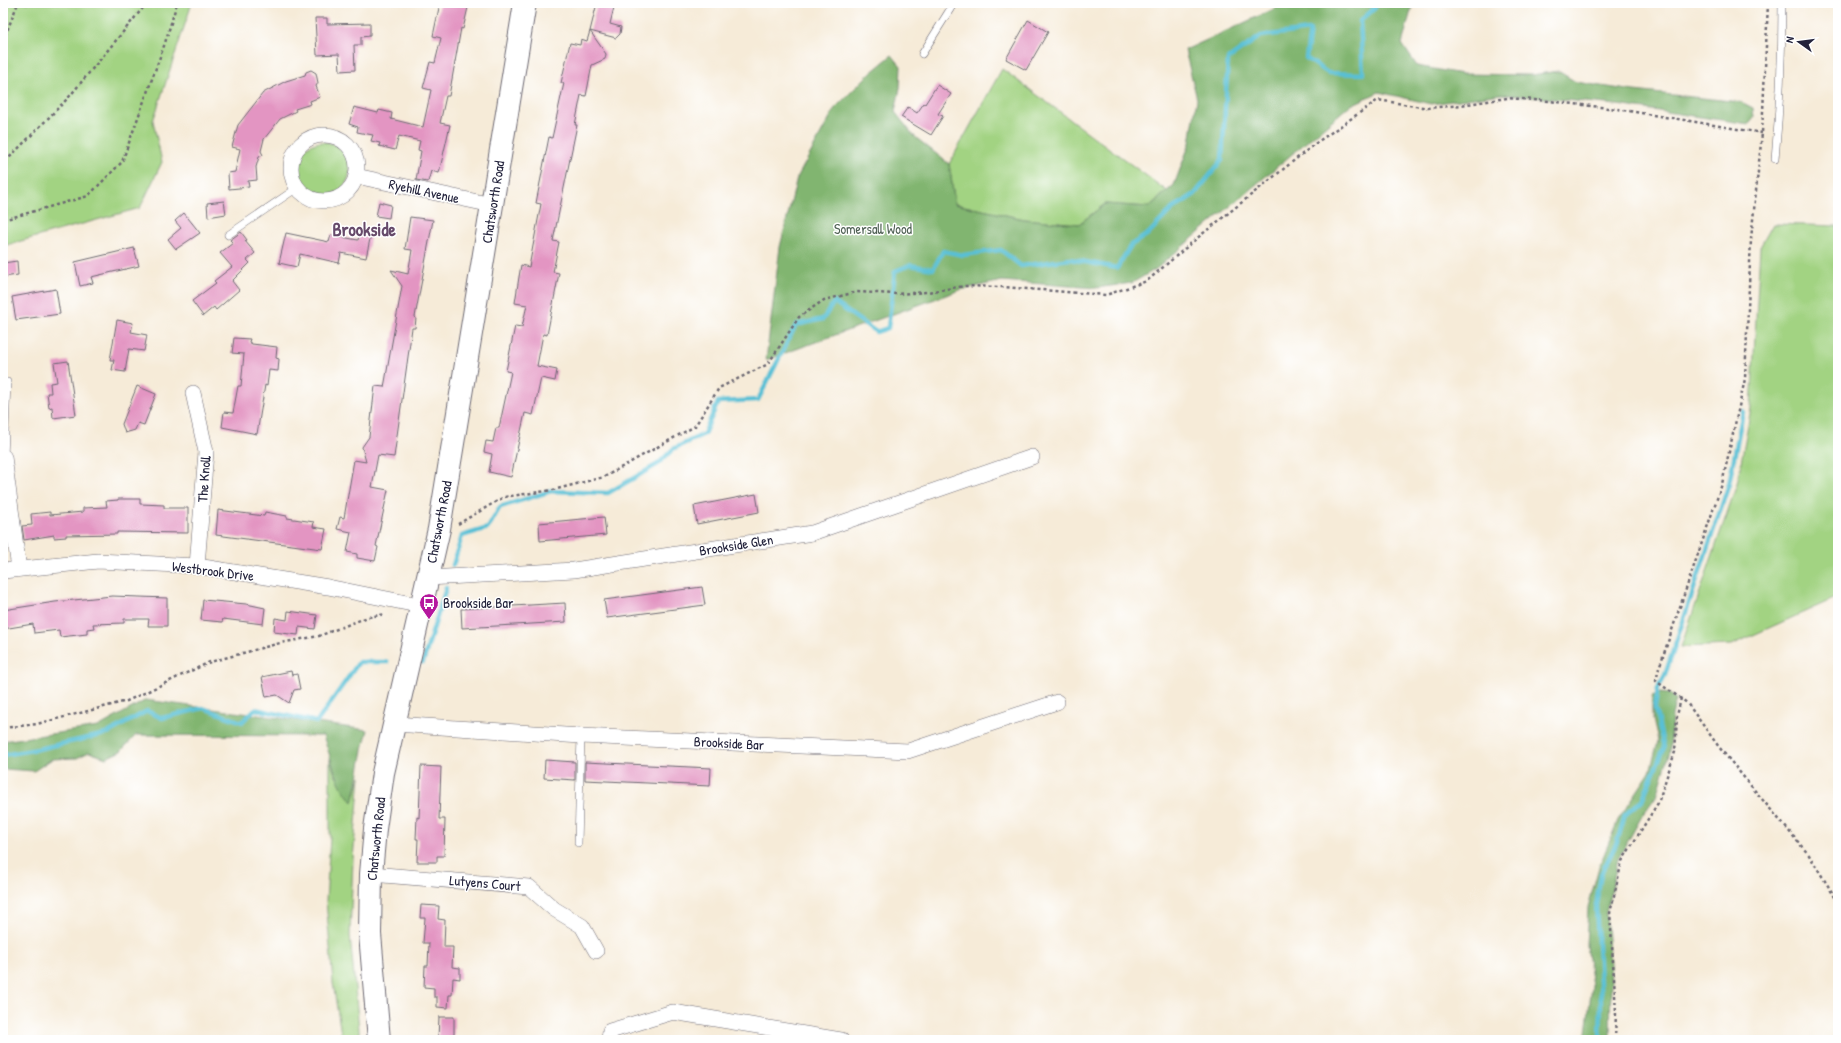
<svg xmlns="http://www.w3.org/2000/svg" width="1841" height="1043" viewBox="0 0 1841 1043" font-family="'Patrick Hand',sans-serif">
  <rect width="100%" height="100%" fill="#fff"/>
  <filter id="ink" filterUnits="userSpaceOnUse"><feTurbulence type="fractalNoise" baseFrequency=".025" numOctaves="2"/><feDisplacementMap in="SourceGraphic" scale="8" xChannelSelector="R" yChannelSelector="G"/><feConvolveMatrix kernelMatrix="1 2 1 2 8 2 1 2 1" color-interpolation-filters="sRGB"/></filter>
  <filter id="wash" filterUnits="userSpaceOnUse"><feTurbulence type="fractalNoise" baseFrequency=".012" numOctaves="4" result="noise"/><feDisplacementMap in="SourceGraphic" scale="16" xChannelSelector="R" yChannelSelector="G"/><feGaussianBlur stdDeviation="0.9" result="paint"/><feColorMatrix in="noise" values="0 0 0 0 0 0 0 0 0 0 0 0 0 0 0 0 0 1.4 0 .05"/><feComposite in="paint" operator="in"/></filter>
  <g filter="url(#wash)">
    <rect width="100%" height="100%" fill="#f6ebd8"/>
    <g fill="#a2d382" stroke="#627a5e">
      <path d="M4,3H192L153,121L162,162L140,208L3,246V7Z"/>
      <path d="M1002,69L1167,191L1149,207L1105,204L1079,224L1024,219L955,204L949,164Z"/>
      <circle cx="323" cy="169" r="27"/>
      <path d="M1773,224L1838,226V597L1731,645L1681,647L1737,484L1751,408L1760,247Z"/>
      <path d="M330,759L335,775L353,802L360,776L353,859L350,935L360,1040H342L333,983L326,901L330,838Z"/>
    </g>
    <g fill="#81b570" stroke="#526c56">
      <path d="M1287,3H1413L1402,44L1417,66L1462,74L1532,75L1558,71L1576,82L1634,91L1741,102L1753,108L1754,118L1749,124L1617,105L1501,94L1431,104L1379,92L1349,106L1156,269L1132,283L1096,288L1002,281L960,290L766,360L780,247L797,178L835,108L869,74L892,55L901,66L900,88L895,112L914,136L949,164L955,204L1024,219L1079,224L1105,204L1149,207L1174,185L1190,143L1197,99L1185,50Z"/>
      <path d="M1661,693L1670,694L1676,700L1672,715L1670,751L1657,795L1642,816L1618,859L1606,913L1611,978L1610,1040H1585L1592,986L1586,946L1588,907L1599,867L1618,820L1650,772L1658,741L1652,715V696Z"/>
      <path d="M146,700L368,730C361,753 359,778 353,802C335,784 332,759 323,736L136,735L121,751L106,758L89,752L77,758L52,759L34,771L3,769V741L98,727Z"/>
    </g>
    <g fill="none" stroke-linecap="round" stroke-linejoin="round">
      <g stroke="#58c0d5" stroke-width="4.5">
        <path d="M453,565L462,536L488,528L500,507L551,491L608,493L658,464L673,449L704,434L718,402L758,400L796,325L823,319L834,302L876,332L888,328L895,271L910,265L933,269L943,251L963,255L1001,250L1021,266L1070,259L1117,268L1131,245L1148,234L1172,209L1195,194L1222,160L1228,59L1261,36L1310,30L1306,58L1328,73L1363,74L1360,21L1375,8L1371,3"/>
        <path d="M416,662H423L446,588"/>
        <path d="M3,755L38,749L106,734L147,711L162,718L203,708L242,722L255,709L317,722L359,662H387"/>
        <path d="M1600,1040L1601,1002L1596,905L1601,874L1617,842L1625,815L1642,800L1664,748L1655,708L1658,688L1665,675L1729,484L1743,411"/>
      </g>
    </g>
    <g id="blocks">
      <g fill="#e395c2">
        <path d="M440,3H469L463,29L461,28L449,96H446L440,123L450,125L439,173L431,171L428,182L416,180L421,151L418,150L420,141L399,136L395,150L379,146L380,143L371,141L373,135L357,132L358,127L349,124L354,107L378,113L379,110L392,113L391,119L423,127L431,90L423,88L430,62L435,63L441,38L433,36Z"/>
        <path d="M597,3H615L610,24L621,27L620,34L616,38L590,31Z"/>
        <path d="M315,18H327V24L370,23V36L361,37V45H354L355,70L340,71L339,54L317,55Z"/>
        <path d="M1028,20L1048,32L1026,70L1006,59Z"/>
        <path d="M590,31L606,54L605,59L592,65L586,96L581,95L575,125H577L553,241L559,242L553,272L559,273L547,335L543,334L537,366L557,370L555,381L541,378L533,415L525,413L511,477L489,472L492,454L484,452L486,441L493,442L496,428H499L511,372L506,371L515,326L522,327L527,305L515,303L519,277L521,265L529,267L541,204L536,203L549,137L552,138L564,83H561L570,43L580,45L581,39L587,41Z"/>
        <path d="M311,70L316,73L318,83L316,86L320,97L310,101L311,104L295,109L296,111L280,119L264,139L261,151L263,155L259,157L256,167L257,180L248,181L249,187L229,189L228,173L235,172L240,149L232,147L238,125L263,93L286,81L305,75L306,72Z"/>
        <path d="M937,85L951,94L938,114L943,116L931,135L901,117L908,107L917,113L924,103L925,104Z"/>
        <path d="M224,201L226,214L208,217L207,203Z"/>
        <path d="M379,202L391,205L389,218L376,216Z"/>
        <path d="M184,213L200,233L176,249L168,239L181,228L175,221Z"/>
        <path d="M410,217L433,220L415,317L416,318L415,328H412L394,457L378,455L372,487L388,490L376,546L378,547L375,561L357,558V554L347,552L351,532L337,529L340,517L344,518L354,460L366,462L362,447L369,437L375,386L384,387L385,382L402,286L391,270L408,274L412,250L405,249Z"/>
        <path d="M241,232L247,240L245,241L255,253L247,260L250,263L232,281L239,290L216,310L214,307L203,316L192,301L216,283L214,281L232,267L220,253L233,243L230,240Z"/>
        <path d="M360,232L371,234L366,258L341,253L339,263L300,254L297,267L279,263L286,233L329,242L331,235L358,240Z"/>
        <path d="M134,248L139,266L91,277L93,283L80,286L75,262Z"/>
        <path d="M17,261L18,275L3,277V263Z"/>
        <path d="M56,289L60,314L16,320L12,297Z"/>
        <path d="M117,320L133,323L131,332L147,335L144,351L129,349L125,372L112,370L114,360H110Z"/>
        <path d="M234,338L250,339L249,342L252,344L277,347L276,358L279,359L278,371L269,370L267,386L265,385L257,434L222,427L224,412L233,413L238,386H241L244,354L232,353Z"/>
        <path d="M68,361L76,415L53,418L52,407L49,408L47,393H51L50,383L57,382L54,363Z"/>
        <path d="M137,386L156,394L144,425L138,423L135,430L125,433L122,424Z"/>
        <path d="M756,494L759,512L697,524L694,506Z"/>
        <path d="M118,499H140V504L164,505V508H188V533L117,532V534L66,535V537L54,538V535L24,540L22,526L32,525L31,514L50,512V515L83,512V508L107,507L106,501L118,500Z"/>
        <path d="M218,510L264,516L265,512L287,516V518L314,522L313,527L326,529L322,549L216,535Z"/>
        <path d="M604,517L606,535L540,541L539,523Z"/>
        <path d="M702,587L705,605L607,618L604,600Z"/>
        <path d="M112,596L167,598V626H148L149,619H124V623L93,624L94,628L87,629V634L60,637L59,630L34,633L33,624L3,629V610L55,602Z"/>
        <path d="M203,600L246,604L265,608L263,624L223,619L222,622L201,620Z"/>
        <path d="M565,603L566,622L462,628L461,609Z"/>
        <path d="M288,611L317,615L315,629L299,627L298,635L274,632L275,618L287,620Z"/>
        <path d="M291,671L292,675L297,674L300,689L294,690L289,703L277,695L266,697L262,677Z"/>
        <path d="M545,760L575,762V780L544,778Z"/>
        <path d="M585,762L711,768L710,786L585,780Z"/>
        <path d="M421,766L441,767L439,819H445L444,856H437V862H417L418,839H416L417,817L419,818Z"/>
        <path d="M421,905L439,906L438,919L445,920L444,947H453L452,967L460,968V979L453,978L452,995H449L448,1008L437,1007V997H434V988L424,987L425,966H428L429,943H423L425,918H420Z"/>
        <path d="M439,1017H454V1040H442V1038H438Z"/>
      </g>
    </g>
  </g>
  <g filter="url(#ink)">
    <use href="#blocks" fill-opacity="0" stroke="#6c6872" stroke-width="1"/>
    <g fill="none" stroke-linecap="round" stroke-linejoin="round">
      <g stroke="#6c6872" stroke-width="8">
        <g id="lane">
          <path d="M922,54L954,3"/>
          <path d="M1775,159C1780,107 1782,55 1782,3"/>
          <path d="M228,235L297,188"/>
          <path d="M4,457L7,382"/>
          <path d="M578,843L581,736"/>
        </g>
      </g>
      <g stroke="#6c6872" stroke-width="16">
        <g id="street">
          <circle cx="324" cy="168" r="33"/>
          <path d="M356,176L492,205"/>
          <path d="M193,393L206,452L197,566"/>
          <path d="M4,457L19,569"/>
          <path d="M3,571L98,561L197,566L328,587L422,606"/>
          <path d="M428,578L574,570L812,533L1032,457"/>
          <path d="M394,724L581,736L908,751L1057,702"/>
          <path d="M371,874L529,887L554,909L582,926L596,951"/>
          <path d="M609,1040L610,1031L673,1012L841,1040"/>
        </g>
      </g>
      <g stroke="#6c6872" stroke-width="24">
        <path id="highway" d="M379,1040L370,934L371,874L375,829L383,773L439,529L525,3"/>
      </g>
      <g stroke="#6c6872" stroke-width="2.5" stroke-dasharray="3 3" stroke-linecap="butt">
        <path d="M1768,3L1762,133L1751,239L1745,379L1722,484L1659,668L1656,681L1687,703L1719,747L1756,792L1809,855L1838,902"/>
        <path d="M3,41L18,3"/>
        <path d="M3,167L4,163L69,97L147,3"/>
        <path d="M3,220L88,196L122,162L165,43L177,3"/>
        <path d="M458,524L504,497L553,490L604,477L695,426L719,388L768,364L799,317L824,300L857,292L896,294L928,292L964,286L1002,287L1106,295L1147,281L1196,239L1316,143L1378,100L1428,108L1461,105L1507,98L1549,101L1617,109L1762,133"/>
        <path d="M3,728L37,724L127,701L210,662L280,643L319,636L368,617L386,614"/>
        <path d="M1615,1040L1616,1012L1610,913L1622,861L1658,803L1675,752L1677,716L1681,698"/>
      </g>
      <use href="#lane" stroke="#fff" stroke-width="7"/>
      <use href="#street" stroke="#fff" stroke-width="15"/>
      <use href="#highway" stroke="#fff" stroke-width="22"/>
    </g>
  </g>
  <defs>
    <g id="bus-pin" transform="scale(1)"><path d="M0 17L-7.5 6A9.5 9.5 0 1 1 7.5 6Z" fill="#b5179e" stroke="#fff"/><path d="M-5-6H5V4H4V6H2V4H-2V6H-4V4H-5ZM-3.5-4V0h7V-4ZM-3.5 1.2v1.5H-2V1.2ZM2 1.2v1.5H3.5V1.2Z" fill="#fff"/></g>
  </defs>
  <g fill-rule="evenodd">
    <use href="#bus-pin" x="429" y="603"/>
  </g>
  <g text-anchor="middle" stroke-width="3" stroke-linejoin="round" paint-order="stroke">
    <g font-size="14" fill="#22223b" stroke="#fff">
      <text transform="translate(424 191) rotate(12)" y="5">Ryehill Avenue</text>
      <text transform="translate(493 202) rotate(-81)" y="5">Chatsworth Road</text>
      <text transform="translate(204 479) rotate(-86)" y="5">The Knoll</text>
      <text transform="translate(439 522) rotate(-79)" y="5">Chatsworth Road</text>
      <text transform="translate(736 545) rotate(-9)" y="5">Brookside Glen</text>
      <text transform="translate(213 571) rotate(7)" y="5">Westbrook Drive</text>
      <text transform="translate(729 743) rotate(3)" y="5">Brookside Bar</text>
      <text transform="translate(376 839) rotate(-84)" y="5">Chatsworth Road</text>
      <text transform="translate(485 883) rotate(5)" y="5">Lutyens Court</text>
    </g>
    <g font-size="14" fill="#4f6054" stroke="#fff">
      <text x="873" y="234">Somersall Wood</text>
    </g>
    <g font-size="14" fill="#22223b" stroke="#fff" text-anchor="start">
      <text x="443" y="608">Brookside Bar</text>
    </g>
    <g font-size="18" font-weight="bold" fill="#664a6a" stroke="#fff">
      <text x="364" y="236">Brookside</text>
    </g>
  </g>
  <rect width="1841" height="1043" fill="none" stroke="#fff" stroke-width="16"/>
  <g transform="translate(1799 42) rotate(284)" stroke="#ffffff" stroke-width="3" paint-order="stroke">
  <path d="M0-3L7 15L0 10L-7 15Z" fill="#22223b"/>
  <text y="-6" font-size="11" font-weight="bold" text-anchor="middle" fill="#22223b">N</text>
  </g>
</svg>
